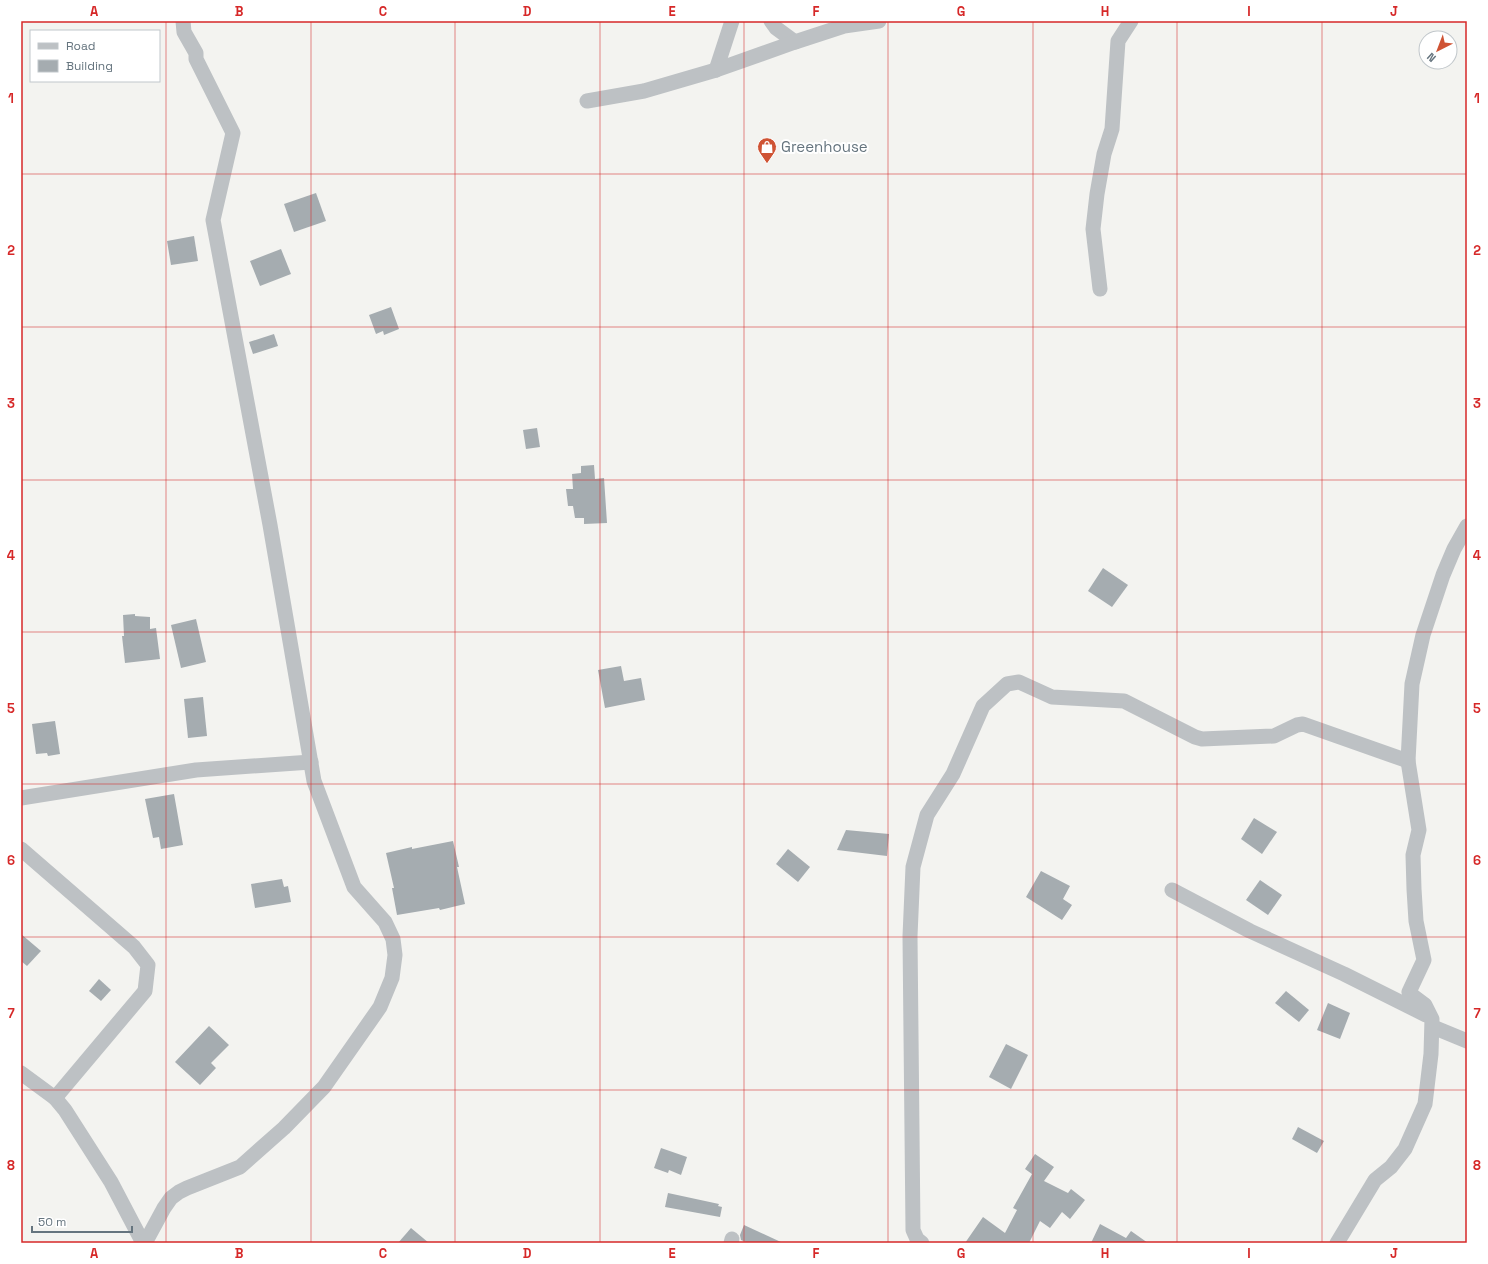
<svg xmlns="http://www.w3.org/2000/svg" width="1488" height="1264" viewBox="0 0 1488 1264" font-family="'Space Grotesk',sans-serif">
  <rect width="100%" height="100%" fill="#f3f3f0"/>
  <g fill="#a5acb0">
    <path d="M316,193L326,221L294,232L284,204Z"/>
    <path d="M194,236L198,261L171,265L167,241Z"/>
    <path d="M281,249L291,274L260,286L250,261Z"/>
    <path d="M391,307L399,329L384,335L383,331L376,334L369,315Z"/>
    <path d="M274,334L278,346L253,354L249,342Z"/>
    <path d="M537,428L540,447L526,449L523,430Z"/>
    <path d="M594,465L595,479L604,478L607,523L584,524V518H575L573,506H568L566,489H573L572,474L581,473V466Z"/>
    <path d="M1103,568L1128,585L1112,607L1088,591Z"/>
    <path d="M135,614V616L150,617V629L156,628L160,659L125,663L122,636H124L123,615Z"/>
    <path d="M196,619L206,662L181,668L171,625Z"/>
    <path d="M621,666L624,681L641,678L645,700L605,708L598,670Z"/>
    <path d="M203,697L207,736L188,738L184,699Z"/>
    <path d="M55,721L60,754L48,756L47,753L36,754L32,724Z"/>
    <path d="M174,794L183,845L161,849L159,837L153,838L145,799Z"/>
    <path d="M1254,818L1277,832L1262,854L1241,839Z"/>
    <path d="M846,830L889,834L887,856L837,850Z"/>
    <path d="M453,841L459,867H457L465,904L440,910L439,908L397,915L392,888H394L386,853L412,847V849Z"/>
    <path d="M788,849L810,867L798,882L776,864Z"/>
    <path d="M1041,871L1070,886L1063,899L1072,905L1062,920L1026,897Z"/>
    <path d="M282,879L284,887L288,886L291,902L255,908L251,884Z"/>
    <path d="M1260,880L1282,895L1268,915L1246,900Z"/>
    <path d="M21,934L41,951L27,966L21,961Z"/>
    <path d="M99,979L111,990L101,1001L89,991Z"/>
    <path d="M1286,991L1309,1010L1299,1022L1275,1003Z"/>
    <path d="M1328,1003L1350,1013L1340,1039L1317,1030Z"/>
    <path d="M209,1026L229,1045L211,1063L216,1068L200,1085L175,1062Z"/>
    <path d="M1006,1044L1028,1055L1011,1089L989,1077Z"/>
    <path d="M1298,1127L1324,1141L1317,1153L1292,1139Z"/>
    <path d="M661,1148L687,1157L681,1175L669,1170L668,1173L654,1168Z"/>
    <path d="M1035,1154L1054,1167L1044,1181L1068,1193L1071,1189L1085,1200L1070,1219L1062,1212L1050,1228L1040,1221L1029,1243H965L983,1217L1005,1233L1017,1210L1013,1208L1032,1174L1025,1169Z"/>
    <path d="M668,1193L719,1204L718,1206L722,1207L720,1217L665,1207Z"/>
    <path d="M1100,1224L1126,1238L1131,1231L1148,1243H1091Z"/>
    <path d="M744,1225L783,1243H748L741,1240L740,1235Z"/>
    <path d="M411,1228L429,1243H398Z"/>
  </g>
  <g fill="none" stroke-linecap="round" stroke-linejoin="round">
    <g stroke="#bdc1c4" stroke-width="15">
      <path d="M771,21L776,28L795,42"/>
      <path d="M716,70L732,21"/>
      <path d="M587,101L644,91L716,70L795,42L844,26L879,21"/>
      <path d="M1100,289L1093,229L1097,194L1104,154L1112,129L1118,41L1131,21"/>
      <path d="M21,798L196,770L311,762"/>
      <path d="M21,849L134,947L148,965L145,991L55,1098"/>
      <path d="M1172,890L1250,931L1344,974L1426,1015"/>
      <path d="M1433,1027L1467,1041"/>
      <path d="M21,1073L55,1098L65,1110L111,1182L143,1243"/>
      <path d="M145,1243L164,1208L171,1198L179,1192L187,1188L240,1167L284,1128L324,1087L380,1007L392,978L395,955L393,939L385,922L354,887L314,781L270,525L213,220L233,133L196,59V53L184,32L183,21"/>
      <path d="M731,1243L732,1239"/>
      <path d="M922,1243L917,1239L913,1230L910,936L913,867L927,815L953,774L983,706L1007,684L1019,682L1052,697L1124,701L1195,737L1202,739L1274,736L1297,725L1303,724L1408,761"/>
      <path d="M1337,1243L1375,1180L1391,1167L1405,1149L1425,1104L1431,1054L1432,1019L1425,1005L1413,996L1409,992L1424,960L1416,921L1414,889L1413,855L1419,830L1408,761L1412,684L1423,635L1443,575L1454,549L1467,526"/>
    </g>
  </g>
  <path fill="none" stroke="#d62828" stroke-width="1" stroke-opacity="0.55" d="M166,21V1243M311,21V1243M455,21V1243M600,21V1243M744,21V1243M888,21V1243M1033,21V1243M1177,21V1243M1322,21V1243M21,174H1467M21,327H1467M21,480H1467M21,632H1467M21,784H1467M21,937H1467M21,1090H1467"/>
  <defs>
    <g id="shop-pin" transform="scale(1)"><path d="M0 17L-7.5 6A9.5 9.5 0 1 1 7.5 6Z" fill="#cf5334" stroke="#fff"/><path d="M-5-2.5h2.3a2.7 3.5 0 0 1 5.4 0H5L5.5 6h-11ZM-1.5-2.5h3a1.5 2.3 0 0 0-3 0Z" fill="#fff"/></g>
  </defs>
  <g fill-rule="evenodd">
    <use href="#shop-pin" x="767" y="147"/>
  </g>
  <g text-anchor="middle" stroke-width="4" stroke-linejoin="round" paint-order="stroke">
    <g font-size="15" fill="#65747e" stroke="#fff" text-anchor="start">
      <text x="781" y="152">Greenhouse</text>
    </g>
  </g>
  <rect width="1488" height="1264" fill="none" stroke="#ffffff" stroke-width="44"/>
  <rect x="30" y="30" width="130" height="52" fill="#ffffff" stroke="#c1c7cb"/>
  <rect x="38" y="43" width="20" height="6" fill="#bdc1c4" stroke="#c1c7cb"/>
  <text x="66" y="50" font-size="12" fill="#65747e">Road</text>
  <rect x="38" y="60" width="20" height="12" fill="#a5acb0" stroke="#c1c7cb"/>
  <text x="66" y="70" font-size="12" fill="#65747e">Building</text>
  <g transform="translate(1438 50) rotate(222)"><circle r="19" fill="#ffffff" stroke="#c1c7cb"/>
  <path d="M0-3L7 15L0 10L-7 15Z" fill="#cf5334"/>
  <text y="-6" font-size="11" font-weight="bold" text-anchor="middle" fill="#65747e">N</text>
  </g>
  <path d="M32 1226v6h100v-6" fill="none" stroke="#65747e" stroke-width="2"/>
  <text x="38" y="1226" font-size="12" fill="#65747e" stroke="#ffffff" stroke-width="3" paint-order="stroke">50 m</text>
  <rect x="22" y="22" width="1444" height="1220" fill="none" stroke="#d62828" stroke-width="1.5"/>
  <g font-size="13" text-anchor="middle" font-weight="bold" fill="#d62828">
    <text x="94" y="16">A</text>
    <text x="239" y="16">B</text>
    <text x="383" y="16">C</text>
    <text x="527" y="16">D</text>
    <text x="672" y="16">E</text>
    <text x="816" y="16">F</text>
    <text x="961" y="16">G</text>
    <text x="1105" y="16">H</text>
    <text x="1249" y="16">I</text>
    <text x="1394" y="16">J</text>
    <text x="11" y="103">1</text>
    <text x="1477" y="103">1</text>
    <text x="11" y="255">2</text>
    <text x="1477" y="255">2</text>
    <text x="11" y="408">3</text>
    <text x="1477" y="408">3</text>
    <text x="11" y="560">4</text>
    <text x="1477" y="560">4</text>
    <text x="11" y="713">5</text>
    <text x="1477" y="713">5</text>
    <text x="11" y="865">6</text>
    <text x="1477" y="865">6</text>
    <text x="11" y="1018">7</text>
    <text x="1477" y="1018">7</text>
    <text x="11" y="1170">8</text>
    <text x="1477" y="1170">8</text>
    <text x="94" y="1258">A</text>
    <text x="239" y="1258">B</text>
    <text x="383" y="1258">C</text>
    <text x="527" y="1258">D</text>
    <text x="672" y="1258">E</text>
    <text x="816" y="1258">F</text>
    <text x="961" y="1258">G</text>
    <text x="1105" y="1258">H</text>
    <text x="1249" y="1258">I</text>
    <text x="1394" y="1258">J</text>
  </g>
</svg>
